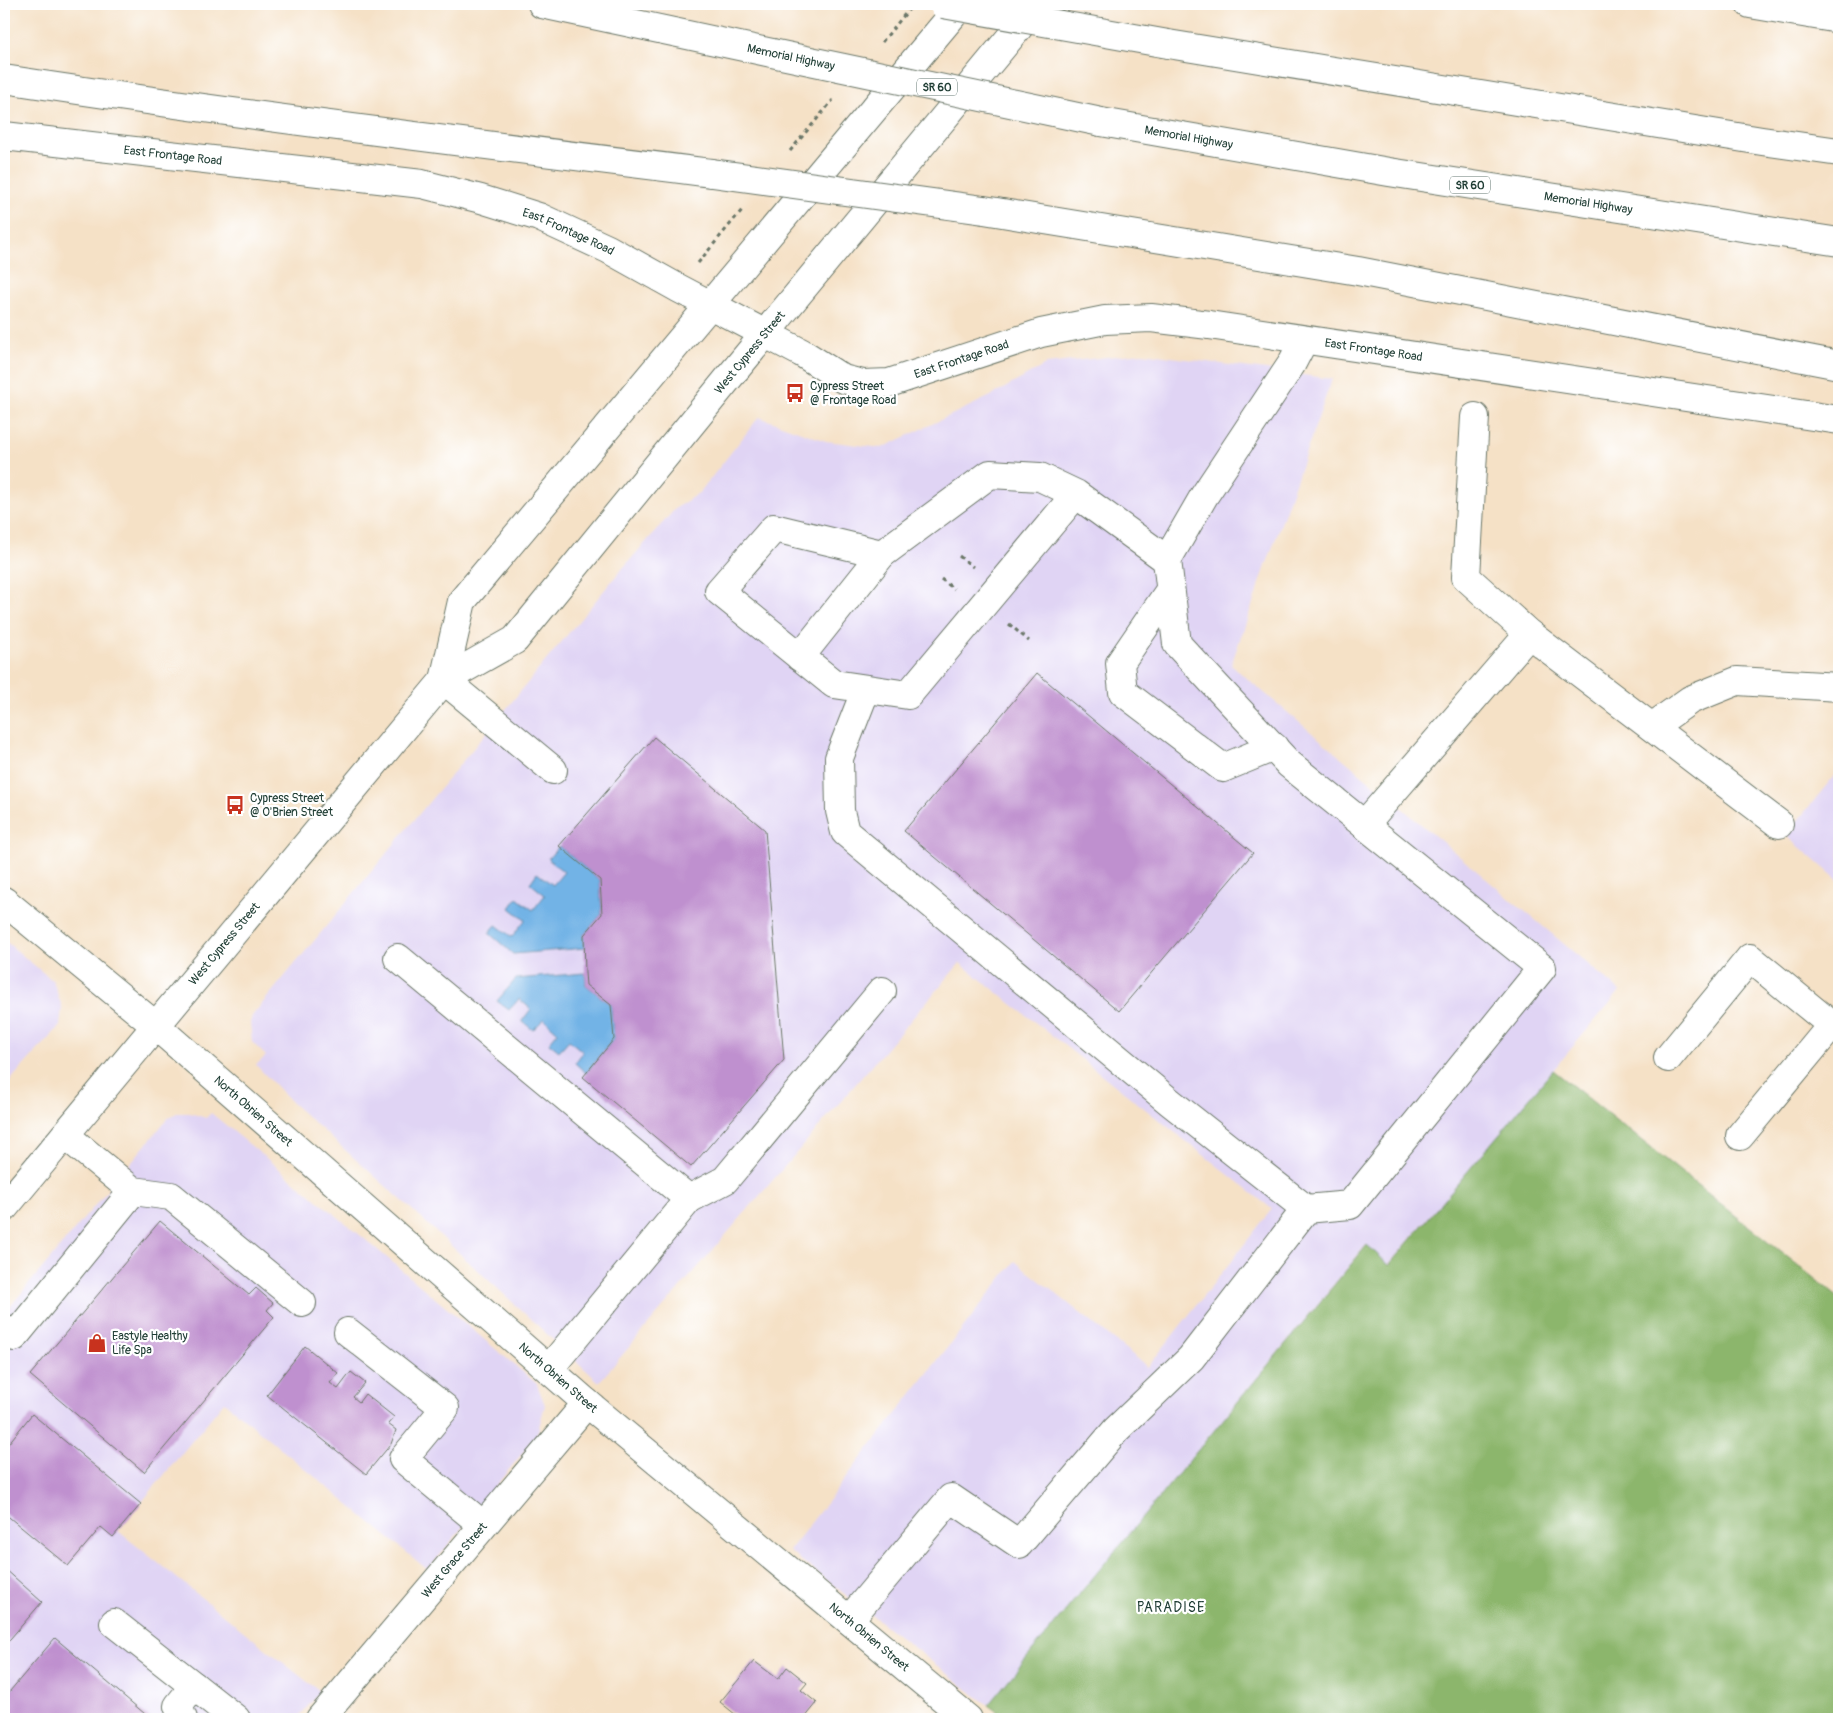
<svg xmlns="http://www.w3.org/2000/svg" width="1843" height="1723" viewBox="0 0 1843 1723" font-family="Pangolin,sans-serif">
  <rect width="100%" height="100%" fill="#fff"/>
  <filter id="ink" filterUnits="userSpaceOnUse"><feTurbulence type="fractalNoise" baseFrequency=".02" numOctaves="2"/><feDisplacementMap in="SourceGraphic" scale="10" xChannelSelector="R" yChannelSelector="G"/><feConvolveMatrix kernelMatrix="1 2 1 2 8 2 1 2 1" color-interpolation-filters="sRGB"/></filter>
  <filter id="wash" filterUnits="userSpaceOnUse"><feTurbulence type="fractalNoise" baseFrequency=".0096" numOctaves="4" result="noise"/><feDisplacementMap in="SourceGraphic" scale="20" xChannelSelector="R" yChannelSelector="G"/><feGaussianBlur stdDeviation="1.12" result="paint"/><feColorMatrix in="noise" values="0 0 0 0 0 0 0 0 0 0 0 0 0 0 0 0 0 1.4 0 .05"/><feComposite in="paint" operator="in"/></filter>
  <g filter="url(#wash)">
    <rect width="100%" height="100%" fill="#f5e1c6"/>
    <g fill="#e0d4f4">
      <path d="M1142,353L1332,379L1231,665L1620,991L1388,1265L1366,1245L988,1705L789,1551L1015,1261L1148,1367L1272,1209L960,963L599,1382L407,1205L292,1103L256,1065L266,1056L252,1042L250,1023L252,1016L616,576L676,508L700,492L759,417L826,441L882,448L991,396L1047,364Z"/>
      <path d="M1839,770V881L1786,835Z"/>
      <path d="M4,940L53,981L62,1007L60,1026L4,1087Z"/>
      <path d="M177,1113H190L206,1118L211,1113L360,1235L537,1384L545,1405L537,1435L428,1570L224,1402L118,1531L320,1692L297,1719H4V1314L169,1117Z"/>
    </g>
    <path fill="#8cb66c" stroke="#567a50" d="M1553,1070L1839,1298V1719H1007L988,1705L1367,1245L1389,1265Z"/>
    <g fill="#72b3e6" stroke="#48788d">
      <path d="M559,846L600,880L602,914L584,935L585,948L513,954L489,933L496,925L512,937L525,920L510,908L517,898L533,910L545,895L530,883L537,873L553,885L564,872L548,859Z"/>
      <path d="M585,973L586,985L611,1005L614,1039L586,1073L575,1063L583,1052L569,1040L559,1051L549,1043L558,1032L544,1019L533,1030L522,1021L531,1009L519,999L509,1010L497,1001L516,979Z"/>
    </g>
    <g id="blocks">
      <g fill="#bf90cf">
        <path d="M1037,673L1253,853L1119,1011L904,831Z"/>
        <path d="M654,737L765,830L784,1060L691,1167L583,1077L614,1039L611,1005L586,985L585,973L584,935L602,914L600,880L559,846Z"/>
        <path d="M160,1221L249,1295L256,1288L273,1303L267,1310L274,1317L144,1472L30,1375Z"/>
        <path d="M305,1346L338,1373L330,1383L338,1389L351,1372L365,1383L353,1397L359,1402L365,1394L394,1417L388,1424L396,1430L391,1444L366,1474L267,1395Z"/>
        <path d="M32,1414L141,1504L113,1537L101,1527L68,1566L4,1513V1449Z"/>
        <path d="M4,1568L42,1602L4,1646Z"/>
        <path d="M55,1638L151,1719H4V1698Z"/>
        <path d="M754,1661L778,1679L787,1667L807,1683L801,1690L817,1703L804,1719H741L720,1702Z"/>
      </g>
    </g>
  </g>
  <g filter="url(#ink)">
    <use href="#blocks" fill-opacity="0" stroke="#6a7667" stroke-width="1"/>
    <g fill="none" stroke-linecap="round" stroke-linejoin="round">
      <g stroke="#6a7667" stroke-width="30">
        <g id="minor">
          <path id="s1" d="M4,136L422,184L481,199L539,217L608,249L678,288L802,353L843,379L863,384L889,383L1041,333L1105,320L1151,318L1209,325L1839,420"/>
          <path d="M1076,494L908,695L834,684L719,591L774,528L882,554L990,474L1040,477L1076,494L1167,560"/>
          <path d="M1170,590L1120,663L1123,692L1223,768L1274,747"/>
          <path d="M1529,634L1779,824"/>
          <path d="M800,657L882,554"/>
          <path d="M444,680L462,601L962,4"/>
          <path d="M444,680L553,770"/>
          <path d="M866,689L839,758L840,811L845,832L1170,1102L1306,1209"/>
          <path d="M1652,727L1690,700L1737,681L1839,687"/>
          <path d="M1365,824L1529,634L1466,577L1475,417"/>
          <path id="s2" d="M4,901L156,1026L587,1403L968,1719"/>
          <path d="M398,958L689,1199"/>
          <path d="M1668,1058L1750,958L1839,1031"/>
          <path d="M65,1135L133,1191"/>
          <path d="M1740,1136L1832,1025"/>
          <path id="s3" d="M4,1208L444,680L515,640L731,375L1038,4"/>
          <path d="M4,1329L14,1337L133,1191L171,1196L302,1303"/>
          <path d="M348,1332L445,1408L403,1459L483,1525"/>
          <path d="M549,1369L689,1199L725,1180L882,991"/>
          <path d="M849,1620L951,1498L1019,1544L1116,1430L1191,1358L1306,1209L1350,1205L1542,968L1289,764L1177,644L1167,560L1204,496L1291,365L1304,340"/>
          <path d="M114,1623L236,1719"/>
          <path d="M183,1719L178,1706L194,1686"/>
          <path id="s4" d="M320,1719L587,1403"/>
        </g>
      </g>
      <g stroke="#6a7667" stroke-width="30">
        <g id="highway">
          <path d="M542,4L772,53"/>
          <path d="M1750,4L1839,19"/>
          <path d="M1168,44L1762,141L1839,152"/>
          <path d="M4,79C239,115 476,144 712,173"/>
          <path id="s5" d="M1101,122L1389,172L1839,242"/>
          <path d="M984,210L1358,271L1839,365"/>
        </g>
      </g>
      <g stroke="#6a7667" stroke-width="3" stroke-dasharray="4 4" stroke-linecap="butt">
        <path d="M882,42L910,8"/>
        <path d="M790,151L833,100"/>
        <path d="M698,263L742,210"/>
        <path d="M959,556L973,567"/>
        <path d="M941,579L954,589"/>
        <path d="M1009,624L1029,641"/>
      </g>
      <use href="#minor" stroke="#fff" stroke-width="28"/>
      <use href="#highway" stroke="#fff" stroke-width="28"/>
      <g stroke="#6a7667" stroke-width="30" stroke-linecap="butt">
        <g id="highway-bridge">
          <path d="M943,4L1168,44"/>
          <path d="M772,53L1101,122"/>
          <path d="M712,173L984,210"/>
        </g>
      </g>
      <use href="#highway-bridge" stroke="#fff" stroke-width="28"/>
    </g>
  </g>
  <defs>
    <g id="bus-bare" transform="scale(1.5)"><path d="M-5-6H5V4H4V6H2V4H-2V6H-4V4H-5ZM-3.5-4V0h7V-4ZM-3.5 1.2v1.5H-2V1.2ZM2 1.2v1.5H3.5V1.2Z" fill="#c8321e" stroke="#fff" stroke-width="2.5" paint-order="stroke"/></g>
    <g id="shop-bare" transform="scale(1.5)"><path d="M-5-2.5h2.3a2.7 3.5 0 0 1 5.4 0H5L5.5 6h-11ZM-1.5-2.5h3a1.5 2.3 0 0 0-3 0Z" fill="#c8321e" stroke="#fff" stroke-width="2.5" paint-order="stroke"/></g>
  </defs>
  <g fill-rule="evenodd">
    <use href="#bus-bare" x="795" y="393"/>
    <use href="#bus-bare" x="235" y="805"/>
    <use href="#shop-bare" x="97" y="1343"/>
  </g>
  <g text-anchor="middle" stroke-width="4.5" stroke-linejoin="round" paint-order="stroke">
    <g fill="#fff" stroke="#627771" stroke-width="1">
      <rect x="917" y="78.5" width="40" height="17" rx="4"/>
      <rect x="1450" y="176.5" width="40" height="17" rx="4"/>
    </g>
    <g font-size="11" font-weight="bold" fill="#1f3d34">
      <text x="937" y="91">SR 60</text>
      <text x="1470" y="189">SR 60</text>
    </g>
    <g font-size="12" fill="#1f3d34" stroke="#fff">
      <text transform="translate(791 57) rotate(12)" y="4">Memorial Highway</text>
      <text dy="4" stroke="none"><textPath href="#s5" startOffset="89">Memorial Highway</textPath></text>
      <text dy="4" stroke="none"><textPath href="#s1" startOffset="170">East Frontage Road</textPath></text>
      <text dy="4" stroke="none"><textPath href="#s5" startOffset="494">Memorial Highway</textPath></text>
      <text dy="4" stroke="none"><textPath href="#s1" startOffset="575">East Frontage Road</textPath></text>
      <text dy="4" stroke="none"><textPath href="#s1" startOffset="1430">East Frontage Road</textPath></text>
      <text dy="4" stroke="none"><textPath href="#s3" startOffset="1140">West Cypress Street</textPath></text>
      <text dy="4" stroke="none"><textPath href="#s1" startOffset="1010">East Frontage Road</textPath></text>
      <text dy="4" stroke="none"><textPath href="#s3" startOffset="344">West Cypress Street</textPath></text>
      <text dy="4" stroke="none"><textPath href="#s2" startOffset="326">North Obrien Street</textPath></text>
      <text dy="4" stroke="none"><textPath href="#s2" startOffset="731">North Obrien Street</textPath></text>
      <text dy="4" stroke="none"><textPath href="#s4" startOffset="208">West Grace Street</textPath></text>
      <text dy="4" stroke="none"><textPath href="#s2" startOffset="1136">North Obrien Street</textPath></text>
    </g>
    <g font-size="12" fill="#1f3d34" stroke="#fff" text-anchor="start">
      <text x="810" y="390">Cypress Street<tspan x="810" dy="14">@ Frontage Road</tspan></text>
      <text x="250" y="802">Cypress Street<tspan x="250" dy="14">@ O'Brien Street</tspan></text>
      <text x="112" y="1340">Eastyle Healthy<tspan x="112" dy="14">Life Spa</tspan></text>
    </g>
    <g font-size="14" letter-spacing="1" fill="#1f3d34" stroke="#fff">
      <text x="1171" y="1612">PARADISE</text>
    </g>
  </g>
  <rect width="1843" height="1723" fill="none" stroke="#fff" stroke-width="20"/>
</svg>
